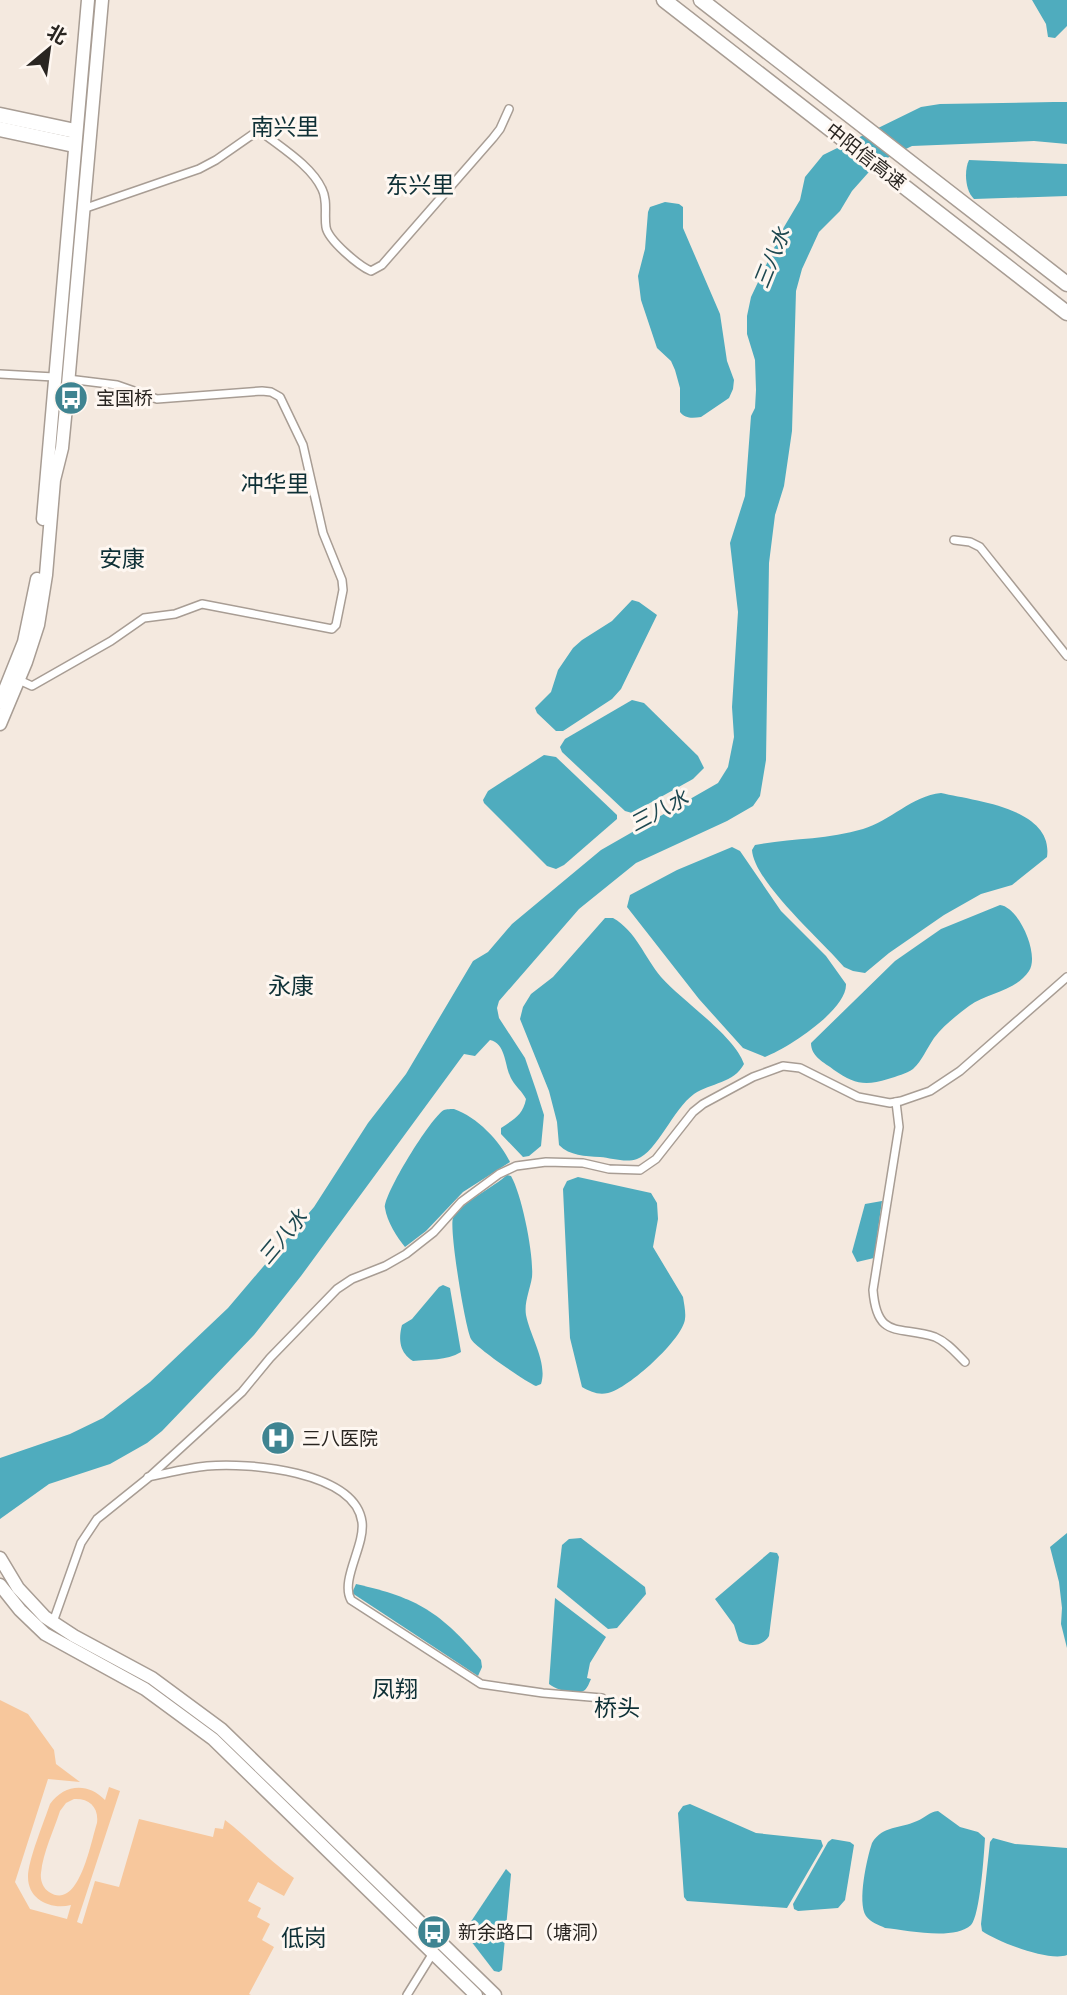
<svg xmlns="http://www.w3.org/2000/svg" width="1067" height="1995" viewBox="0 0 1067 1995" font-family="'Libre Baskerville','Noto Sans SC',serif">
  <rect width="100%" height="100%" fill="#f4e9df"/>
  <path fill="#f7c79c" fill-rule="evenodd" d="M0,1700L28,1714L54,1750L56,1764L80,1782L48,1779L15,1882L30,1909L67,1919L71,1905C51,1910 28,1900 28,1877C28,1860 44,1822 50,1804C64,1784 88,1782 105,1800L109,1787L120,1791L77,1922L82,1924L95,1881L119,1887L139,1819L213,1837L215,1828L223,1829L225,1820C249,1838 269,1861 294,1878L284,1896L258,1882L248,1901L261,1908L257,1917L270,1924L262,1940L274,1947L249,1994L251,1995H0ZM74,1799C89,1798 99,1807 97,1823C91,1841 79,1912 49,1892C43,1888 40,1880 41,1873C43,1852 54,1830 60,1811L66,1803Z"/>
  <g fill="#4facbe">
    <path d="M1032,0H1067V26L1055,38L1048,37L1046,24Z"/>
    <path d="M1054,102H1067V144L1034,141L912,146L883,160L868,173L852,191L840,211L819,232L802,269L796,291L792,431L784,486L775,515L769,563L766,760L760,796L753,806L727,821L636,863L579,909L499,1001L497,1008L499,1018L525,1058L536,1090L544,1115L541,1146L529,1156L523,1157L501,1134V1128C514,1119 523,1115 526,1099C522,1091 516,1087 512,1080C504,1067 507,1044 490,1040L475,1056L464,1054L301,1276L254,1335L162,1431L147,1443L110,1464L49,1484L0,1519V1458L70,1434L103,1418L150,1382L228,1308L314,1207L368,1123L406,1074L473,961L488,952L512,924L601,850L718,783L728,767L734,737L732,707L738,612L730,543L745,496L751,416L755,408L756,390L755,360L747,334V316L751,297L784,227L800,200L805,177L823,155L921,107L940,104Z"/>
    <path d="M969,160L1067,164V196L974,199C965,191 964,170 969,160Z"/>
    <path d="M665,202L679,204L683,207V228L720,314L727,361L734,380L733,389L729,398L701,417C693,418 685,419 680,412V388L675,370L671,361L657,348L641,300L638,276L645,249L648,212L650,207Z"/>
    <path d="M632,600L639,602L657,615L621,689L612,699L563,731H556L537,713L535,708L551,692L558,670L573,648L582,640L612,621Z"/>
    <path d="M632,700L644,703L698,756L704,768L693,779L632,813L625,811L562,752L560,747L565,739Z"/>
    <path d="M544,755L556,757L617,815V819L564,865L556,869L547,866L484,803L483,800L488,791Z"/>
    <path d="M941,793C975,801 1054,808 1047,857L1012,885L981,894L944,915L889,953L865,973L853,971L844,967C822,941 754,882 752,850L755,845C791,838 827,840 863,829C890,821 912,796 941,793Z"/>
    <path d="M732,847L740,851L781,911L826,956L846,984C847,1010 788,1048 765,1057L743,1048L699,999L627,907L630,895L677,870Z"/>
    <path d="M1000,905C1019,907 1040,955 1029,971C1015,992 988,992 969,1006C957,1015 943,1026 934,1038C927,1048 922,1061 913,1069C906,1074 897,1076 888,1079C865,1086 854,1084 834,1070C824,1062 811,1057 811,1043L895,961L941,929Z"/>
    <path d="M605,918H613C636,931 645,958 661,977C682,1001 735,1036 744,1064C734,1083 711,1083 694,1094C673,1109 657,1152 637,1159C626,1163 611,1158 600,1157C585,1156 570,1156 559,1145L557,1122L549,1091L520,1019L523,1007L531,994L553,977Z"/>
    <path d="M454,1109C477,1117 500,1141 510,1162L463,1192L426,1231L405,1247C397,1237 387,1222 385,1208C383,1195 431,1117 444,1110C446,1109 452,1109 454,1109Z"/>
    <path d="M507,1175L511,1176C522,1195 534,1255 532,1277C530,1290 524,1302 526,1315C530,1336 548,1363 541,1384L536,1386C526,1382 475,1347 471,1339C465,1327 449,1229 453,1218C459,1204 494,1187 507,1175Z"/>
    <path d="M578,1177L651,1193L657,1203L658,1219L653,1247L683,1297C684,1304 686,1312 685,1319C683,1339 628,1389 608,1393C598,1395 591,1392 582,1387L570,1338L563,1189L567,1181Z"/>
    <path d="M882,1201L874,1258L857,1262L852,1252L865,1204Z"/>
    <path d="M443,1285L450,1288L461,1352C446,1361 429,1359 413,1361C400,1353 398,1340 402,1325L412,1319L439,1287Z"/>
    <path d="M1067,1533V1648L1061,1624L1062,1608L1059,1582L1050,1547Z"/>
    <path d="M581,1538L645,1587L646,1594L617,1628L608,1629L557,1587L562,1545L569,1539Z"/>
    <path d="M770,1552L777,1553L779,1557L769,1636C762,1647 749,1647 739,1641L734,1625L715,1599Z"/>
    <path d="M356,1584C418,1598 440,1612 481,1660L482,1667L478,1676L352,1593Z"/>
    <path d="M555,1598L606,1637L590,1663L587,1678L591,1679C589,1683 588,1687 585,1690C576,1696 556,1690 549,1684Z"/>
    <path d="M690,1804L756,1833L821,1840L823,1846L787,1908L687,1901L684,1897L678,1813L683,1806Z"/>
    <path d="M938,1811L960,1827L978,1832L985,1838C984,1854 980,1916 971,1925C954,1941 906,1930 885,1928C879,1925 870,1922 866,1916C857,1902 867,1858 872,1843C883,1825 900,1829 917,1821C925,1818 929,1812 938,1811Z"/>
    <path d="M993,1838L1015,1844L1067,1848V1955C1049,1962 998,1942 982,1931L981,1924L990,1842Z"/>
    <path d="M832,1839L850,1842L854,1845L845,1900L838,1908L798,1911L794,1909L793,1904L828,1842Z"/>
    <path d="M506,1869L511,1874L502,1970L499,1972L494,1971L464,1932Z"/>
  </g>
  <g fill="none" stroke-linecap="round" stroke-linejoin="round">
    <g stroke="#a89d94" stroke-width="10">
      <g id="street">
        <path d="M83,209L199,169L216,160L259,130C280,147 311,165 322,189C328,201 324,214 326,227C328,240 359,266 371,271L382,265L493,138L500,129L509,109"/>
        <path d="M0,374L54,377"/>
        <path d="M954,540L970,542L980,547L1067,656"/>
        <path d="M19,680L32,686L111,641L144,618L175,614L202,604L332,629L336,625L343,590L342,580L323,533L303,445L280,397L271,392L262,391L157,399L117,385L68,379"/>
        <path d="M896,1102L899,1127L873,1290C877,1341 900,1325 935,1337C947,1342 956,1353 965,1362"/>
        <path d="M148,1477C168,1473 187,1468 207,1466C247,1462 355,1471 362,1522C365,1546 340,1580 351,1600L481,1684L543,1693L602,1698"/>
        <path d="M53,1622L81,1543L97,1519L148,1478L242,1392L270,1358L337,1289L352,1279L385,1266L406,1254L434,1232L461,1202L499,1174L516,1166L546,1162L583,1163L609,1169L640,1170L656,1159L693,1112L703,1104L753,1077L783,1066L800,1068L858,1097L890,1103L901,1101L930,1091L960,1071L1067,977"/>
        <path d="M407,1995L433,1953"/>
      </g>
    </g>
    <g stroke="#a89d94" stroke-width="15">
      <g id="primary">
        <path d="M43,519L88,0"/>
        <path d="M0,702L24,642L37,579"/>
        <path d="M0,724L26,662L38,625L46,575L54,480L62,448L66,407L102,0"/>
        <path d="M0,1558L18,1588L45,1617L74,1636L152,1678L221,1729L495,1995"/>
        <path d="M0,1585L20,1610L45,1634L145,1689L213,1739L476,1995"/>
      </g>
    </g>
    <g stroke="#a89d94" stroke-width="17">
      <g id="highway">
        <path d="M664,0L1067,313"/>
        <path d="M701,0L1067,284"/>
        <path d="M0,115L75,131"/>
        <path d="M0,129L74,145"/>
      </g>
    </g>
    <use href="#street" stroke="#fff" stroke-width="7"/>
    <use href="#primary" stroke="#fff" stroke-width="12"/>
    <use href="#highway" stroke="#fff" stroke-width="14"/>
  </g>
  <defs>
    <g id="bus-disc" transform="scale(1.75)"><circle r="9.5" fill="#3f8491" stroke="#fef7f1"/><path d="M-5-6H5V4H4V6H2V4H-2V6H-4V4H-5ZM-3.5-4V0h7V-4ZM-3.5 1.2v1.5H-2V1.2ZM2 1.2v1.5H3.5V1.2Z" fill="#fff"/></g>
    <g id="hospital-disc" transform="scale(1.75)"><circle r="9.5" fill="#3f8491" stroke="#fef7f1"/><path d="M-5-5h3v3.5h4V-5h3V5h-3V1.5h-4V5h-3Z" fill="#fff"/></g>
  </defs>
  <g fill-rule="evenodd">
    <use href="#bus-disc" x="71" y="398"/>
    <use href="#hospital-disc" x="278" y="1438"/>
    <use href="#bus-disc" x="434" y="1932"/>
  </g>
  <g text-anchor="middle" stroke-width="6" stroke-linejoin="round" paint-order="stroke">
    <g font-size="19" fill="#292521" stroke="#fef7f1">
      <text transform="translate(866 156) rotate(38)" y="7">中阳信高速</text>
    </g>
    <g font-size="19" fill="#292521" stroke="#fef7f1" text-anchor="start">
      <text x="96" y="405">宝国桥</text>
      <text x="302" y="1445">三八医院</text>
      <text x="458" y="1939">新余路口（塘洞）</text>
    </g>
    <g font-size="21" font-style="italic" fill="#1e4850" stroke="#fef7f1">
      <text transform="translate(772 258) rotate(-68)" y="7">三八水</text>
      <text transform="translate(659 811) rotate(-28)" y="7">三八水</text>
      <text transform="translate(283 1237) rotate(-50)" y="7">三八水</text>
    </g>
    <g font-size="23" fill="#0e3036" stroke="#fef7f1">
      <text x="285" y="135">南兴里</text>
      <text x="420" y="193">东兴里</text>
      <text x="275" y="492">冲华里</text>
      <text x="122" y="567">安康</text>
      <text x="291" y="994">永康</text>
      <text x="395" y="1697">凤翔</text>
      <text x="617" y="1716">桥头</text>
      <text x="304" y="1946">低岗</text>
    </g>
  </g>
  <g transform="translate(49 49) rotate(29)" stroke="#fef7f1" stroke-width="5" paint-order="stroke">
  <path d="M0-5L12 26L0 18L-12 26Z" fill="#292521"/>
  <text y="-10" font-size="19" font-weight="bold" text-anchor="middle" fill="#292521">北</text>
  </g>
</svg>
